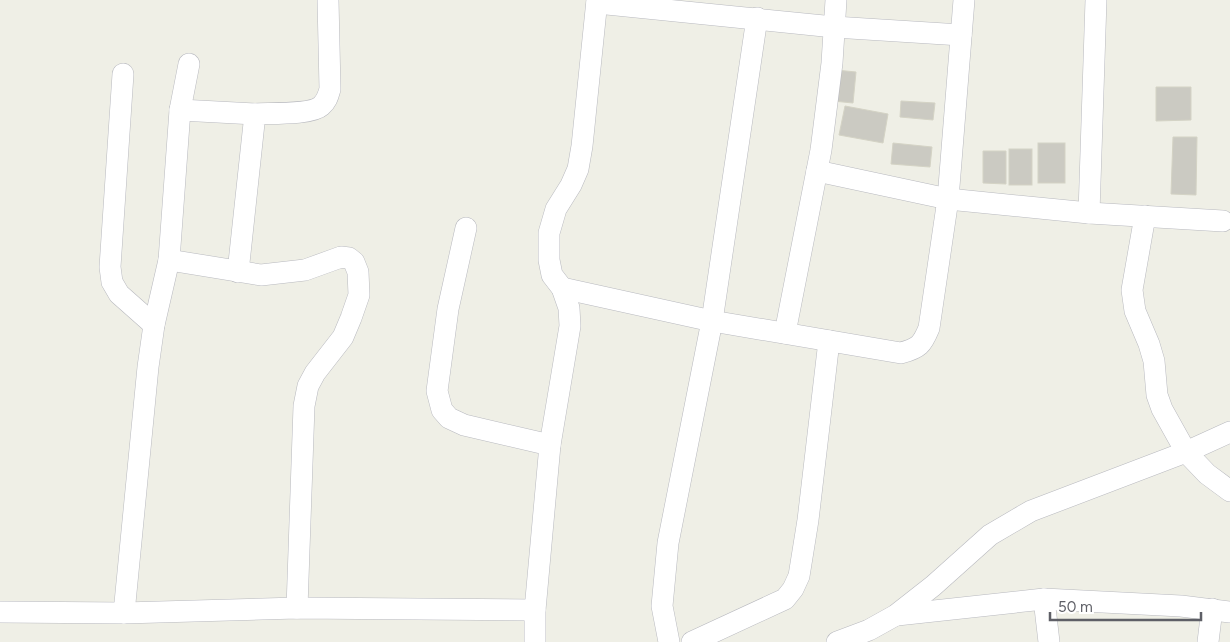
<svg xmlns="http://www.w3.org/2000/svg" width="1230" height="642" viewBox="0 0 1230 642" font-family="Figtree,sans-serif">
  <rect width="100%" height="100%" fill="#efefe6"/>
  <g fill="#cbcac2" stroke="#d4d3c5">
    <path d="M836,70L856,72L853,103L833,101Z"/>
    <path d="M1156,87H1191V120L1156,121Z"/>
    <path d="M901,101L935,103L933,120L900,117Z"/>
    <path d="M845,106L888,114L883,143L839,135Z"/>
    <path d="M1173,137H1197L1196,195L1171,194Z"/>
    <path d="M893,143L932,147L930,167L891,164Z"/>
    <rect x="1038" y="143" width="27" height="40"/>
    <rect x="1009" y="149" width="23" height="36"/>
    <path d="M983,151H1006V184L983,183Z"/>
  </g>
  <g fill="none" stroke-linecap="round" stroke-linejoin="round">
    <g stroke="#b8b9bf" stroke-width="22">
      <g id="street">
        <path d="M597,3L834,27L961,35"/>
        <path d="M123,74L110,267L112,282L119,294L154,325"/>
        <path d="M180,110L255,114"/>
        <path d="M817,171L948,199L1089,213L1223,221"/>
        <path d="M1089,213L1096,0"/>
        <path d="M1145,216L1132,290L1135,311L1149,344L1154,361L1157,395L1162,409L1186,452L1207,474L1230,491"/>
        <path d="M466,228L448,309L437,391L442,410L449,418L464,425L550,445"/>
        <path d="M169,260L261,275L305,270L341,257L349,258L354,262L358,272L359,295L351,318L343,337L315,373L308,386L304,406L297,608"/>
        <path d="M238,272L255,114C269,113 311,115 321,106C327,101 328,96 330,89L328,0"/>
        <path d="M562,288L712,321L901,353C919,348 922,345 929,328L948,199L964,0"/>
        <path d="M785,333L821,150L832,63L836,0"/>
        <path d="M1044,599L1049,642"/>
        <path d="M0,612L124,613L297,608L535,610"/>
        <path d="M124,613L148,367L154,325L169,260L180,110L189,64"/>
        <path d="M897,615L1044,599L1181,606L1230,612"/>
        <path d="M535,642V610L550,445L570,326L569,308L562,288L552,275L549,260V233L556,209L571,185L578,169L582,146L597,0"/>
        <path d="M669,642L662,606L668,543L712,321L757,18"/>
        <path d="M692,642L785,599L793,589L799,576L808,520L829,341"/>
        <path d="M837,642L869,630L896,615L933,586L990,535L1031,511L1186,452L1230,432"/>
        <path d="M1208,642L1212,609"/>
      </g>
    </g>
    <use href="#street" stroke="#fff" stroke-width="21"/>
  </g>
  <path d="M1050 612v8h151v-8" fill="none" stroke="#5e5f66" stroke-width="2.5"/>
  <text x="1058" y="612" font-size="15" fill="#5e5f66" stroke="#ffffff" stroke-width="4" paint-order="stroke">50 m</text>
</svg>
